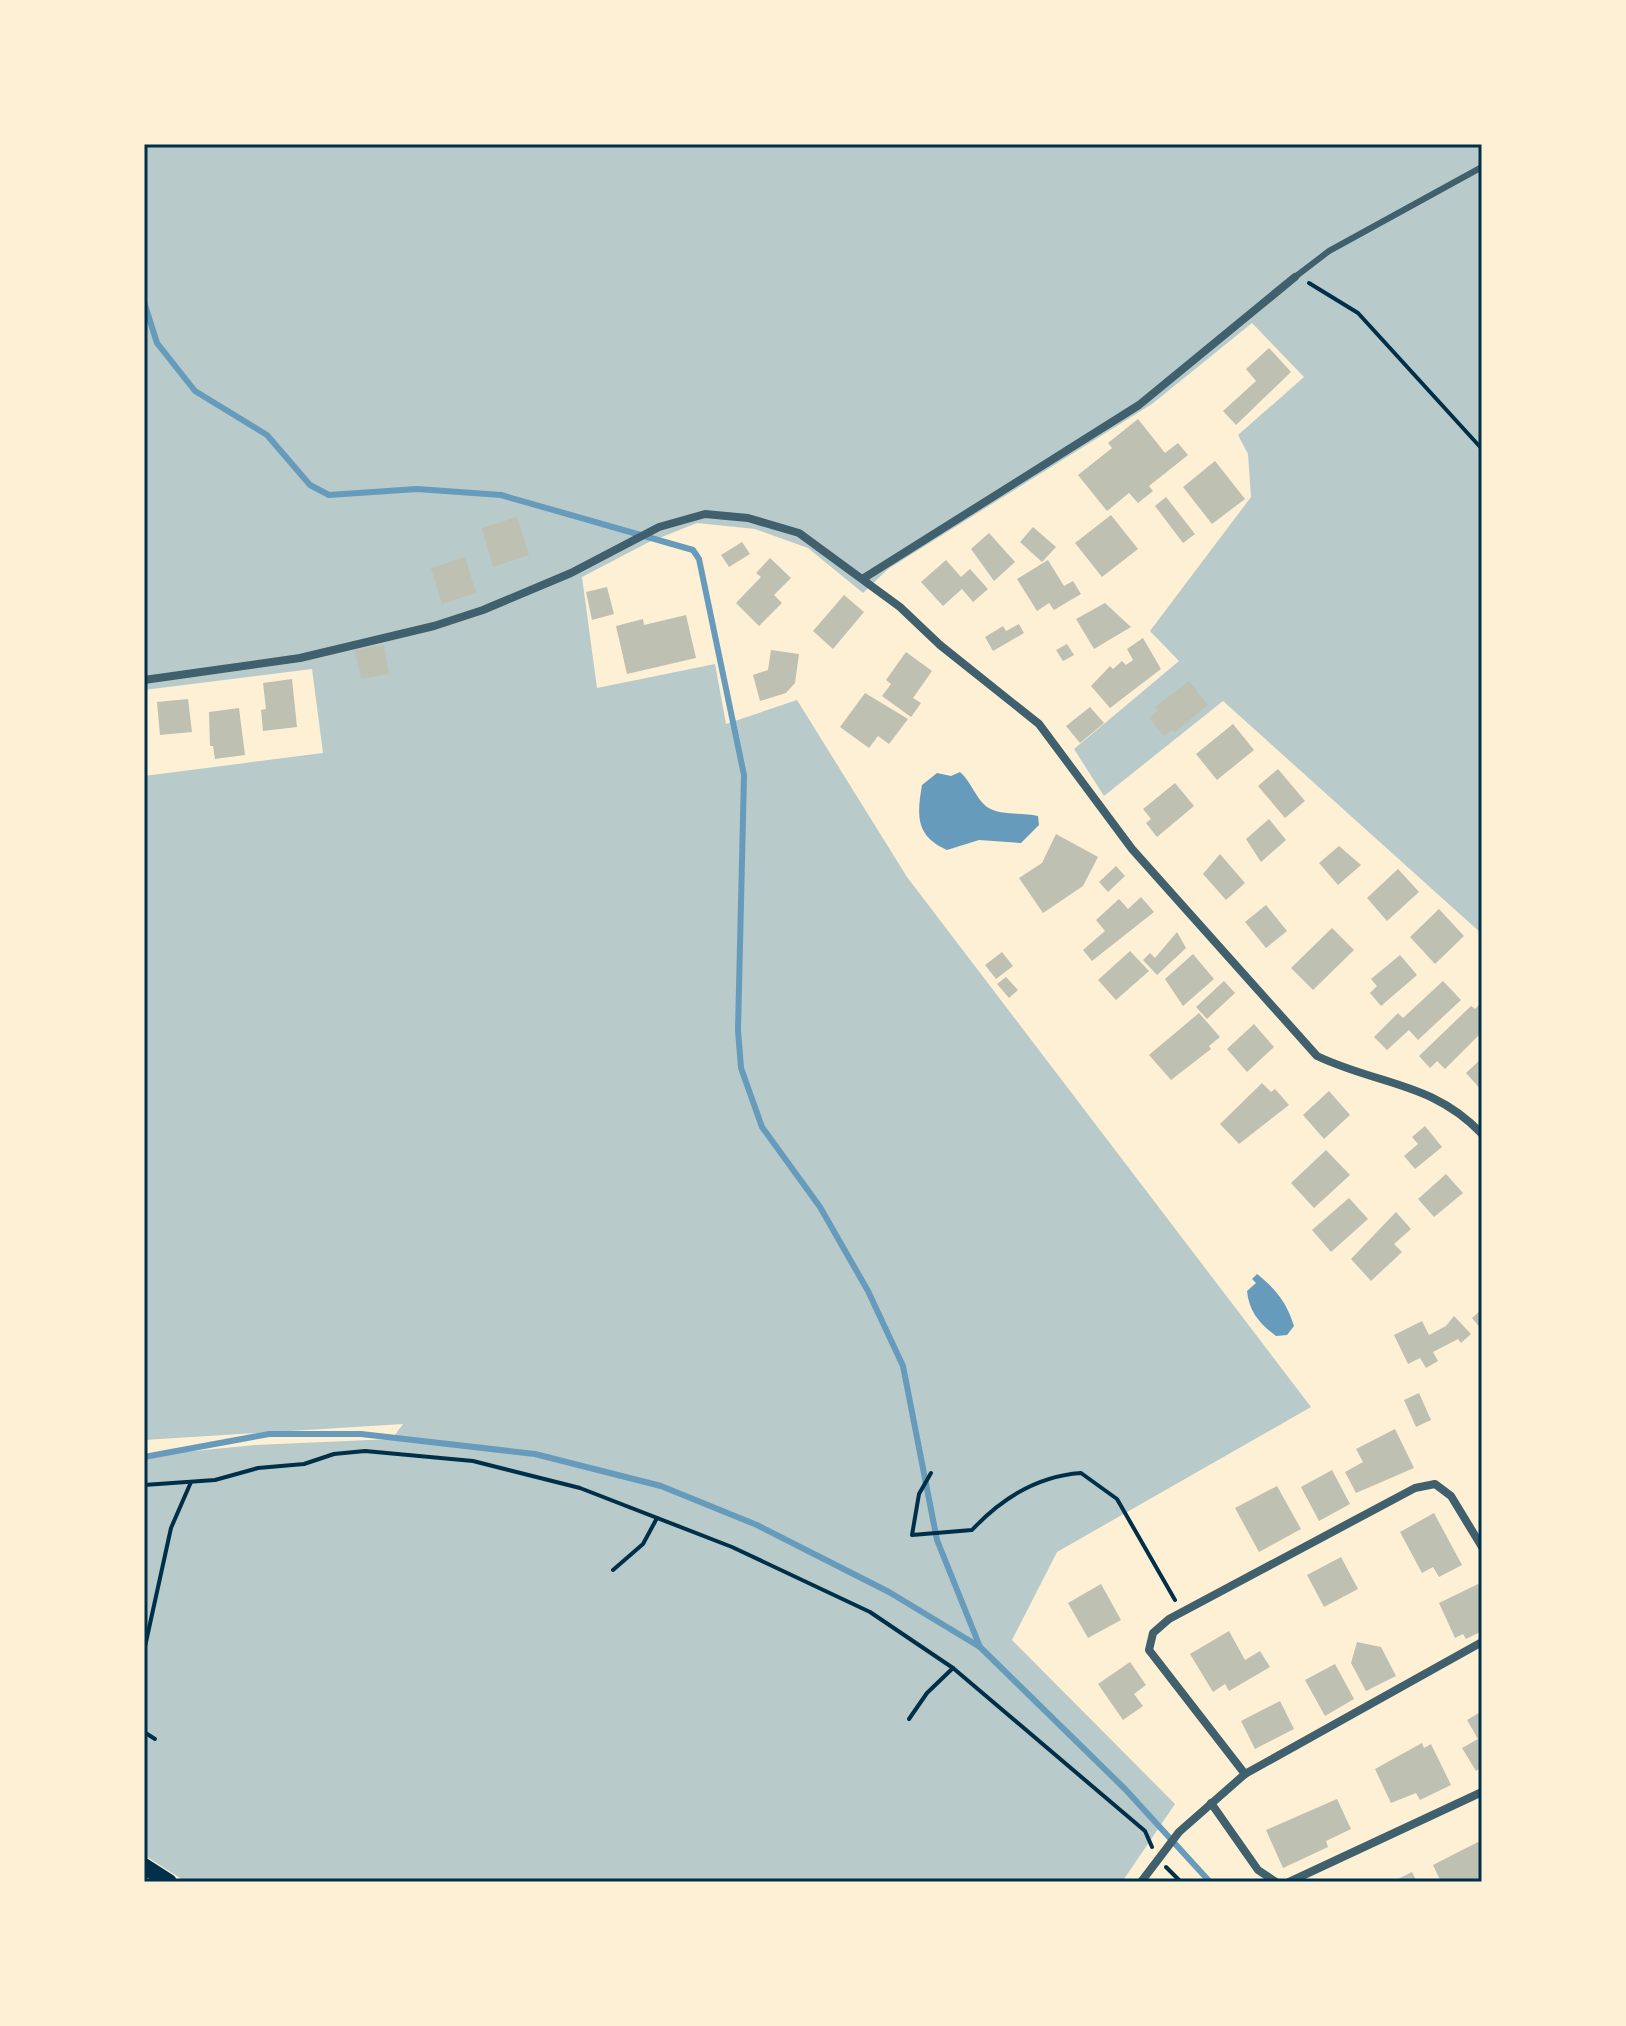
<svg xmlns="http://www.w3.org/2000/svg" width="1626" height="2026" viewBox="0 0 1626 2026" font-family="Inter,sans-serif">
  <rect width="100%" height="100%" fill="#fdf0d5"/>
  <path fill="#b9caca" d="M144,144H1482V934L1223,701L1104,796L1074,749L1179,661L1150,631L1251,497L1248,454L1238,435L1304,377L1252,323L1152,404L888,569L863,593L808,548L755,529L697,523L649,542L582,577L597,688L715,664L726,724L797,700L907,877L1311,1407L1057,1552L1012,1640L1175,1804L1122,1882H186L144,1855V1456L255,1445L392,1439L403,1424L144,1440V776L323,753L312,669L144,690Z"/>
  <g fill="#669bbc">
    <path d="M960,772C971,781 976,799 987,807C1000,816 1023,812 1038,816L1039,825L1021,843L979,840L947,850C915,836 917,815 922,785L937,773L951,776Z"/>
    <path d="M1257,1274C1276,1289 1287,1303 1294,1326L1287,1335L1276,1336C1260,1324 1249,1312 1247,1291L1256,1283L1252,1279Z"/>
  </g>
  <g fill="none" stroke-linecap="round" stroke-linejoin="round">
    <g stroke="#669bbc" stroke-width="6">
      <path d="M144,302L157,343L195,391L267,435L310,485L329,495L417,489L501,495L693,550L699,559L744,775L738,1030L741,1068L762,1127L820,1207L868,1291L903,1366L937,1540L980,1647"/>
      <path d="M144,1457L269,1434H361L535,1454L661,1486L757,1525L889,1592L980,1647L1125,1789L1210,1882"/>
    </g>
  </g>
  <g fill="#bec0b2">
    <path d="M1269,348L1291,372L1236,425L1223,411L1256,381L1246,369Z"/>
    <path d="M1138,419L1165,453L1178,443L1188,455L1149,486L1153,491L1138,503L1129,493L1107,511L1078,475L1112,448L1108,443Z"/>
    <path d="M1215,461L1245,499L1212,524L1183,487Z"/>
    <path d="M1166,497L1195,534L1183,543L1155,506Z"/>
    <path d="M1111,515L1138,549L1102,577L1075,543Z"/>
    <path d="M517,517L529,555L493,567L482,528Z"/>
    <path d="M1033,527L1056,547L1042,562L1020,542Z"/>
    <path d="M989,533L1015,562L994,581L971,549Z"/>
    <path d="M742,542L750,554L729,567L721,555Z"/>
    <path d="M465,557L476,593L442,604L431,568Z"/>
    <path d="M770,558L791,578L774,595L782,603L759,626L736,603L761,577L756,573Z"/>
    <path d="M946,560L961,577L970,569L988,589L973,602L962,589L943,606L921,582Z"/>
    <path d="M1048,560L1064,586L1073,581L1081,594L1054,610L1049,603L1037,611L1017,579Z"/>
    <path d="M607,587L614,614L592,620L586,592Z"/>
    <path d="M844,595L864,612L833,649L813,631Z"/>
    <path d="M1105,603L1131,627L1094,649L1076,619Z"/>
    <path d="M686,615L696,658L627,674L616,626L643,619L644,625Z"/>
    <path d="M1019,624L1024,633L993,651L985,637L1003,626L1006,631Z"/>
    <path d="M1143,638L1161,669L1110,708L1091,686L1110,666L1113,669L1122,661L1126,665L1133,660L1127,649Z"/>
    <path d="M1067,644L1074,655L1063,661L1056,650Z"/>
    <path d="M384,645L389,674L361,679L355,650Z"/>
    <path d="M771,650L799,654L795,683L786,693L760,701L753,675L768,670Z"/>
    <path d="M906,652L932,671L913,698L921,703L911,717L882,696L891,684L886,680Z"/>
    <path d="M292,679L297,727L263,731L261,710L266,709L263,683Z"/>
    <path d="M1189,681L1208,705L1175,732L1172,730L1164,736L1149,718L1158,711L1155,707Z"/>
    <path d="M865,693L908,719L889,744L878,736L869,748L840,727Z"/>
    <path d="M188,699L192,732L160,735L157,702Z"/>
    <path d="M1090,707L1104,723L1080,743L1066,726Z"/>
    <path d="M239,708L245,755L215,759L213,746H210L209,712Z"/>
    <path d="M1233,724L1254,750L1217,780L1196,754Z"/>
    <path d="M1278,769L1305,801L1285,818L1258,786Z"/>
    <path d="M1175,783L1194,806L1157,837L1146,823L1151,819L1143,809Z"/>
    <path d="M1269,819L1286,840L1261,862L1246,839Z"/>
    <path d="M1056,834L1098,857L1083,886L1043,913L1019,878L1042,863Z"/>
    <path d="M1339,846L1361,865L1338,885L1319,863Z"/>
    <path d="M1220,854L1245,883L1226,900L1203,874Z"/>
    <path d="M1116,866L1125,876L1108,892L1099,882Z"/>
    <path d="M1398,869L1419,892L1387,921L1367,898Z"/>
    <path d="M1141,897L1154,912L1092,961L1083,950L1105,931L1096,920L1119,899L1128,909Z"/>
    <path d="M1266,905L1287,931L1266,948L1245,922Z"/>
    <path d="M1439,909L1464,936L1435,964L1410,937Z"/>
    <path d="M1332,928L1354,950L1313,990L1291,968Z"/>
    <path d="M1177,932L1186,948L1157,975L1143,960L1150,953L1155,958Z"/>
    <path d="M1130,951L1149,971L1116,1000L1098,980Z"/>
    <path d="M1002,952L1013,966L996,979L985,965Z"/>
    <path d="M1193,954L1214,979L1183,1006L1165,979Z"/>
    <path d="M1400,955L1417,975L1381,1006L1370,993L1377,986L1371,979Z"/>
    <path d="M1006,977L1018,990L1009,998L997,984Z"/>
    <path d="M1224,981L1235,993L1207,1019L1196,1007Z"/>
    <path d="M1443,981L1461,1000L1418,1040L1409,1030L1387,1050L1374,1037L1398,1013L1403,1018Z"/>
    <path d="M1482,1002V1032L1445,1069L1437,1061L1430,1068L1419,1056L1471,1006L1475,1009Z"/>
    <path d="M1199,1013L1220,1037L1209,1046L1211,1049L1171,1080L1149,1055Z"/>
    <path d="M1254,1024L1274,1047L1247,1072L1227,1049Z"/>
    <path d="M1482,1058V1091L1466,1073Z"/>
    <path d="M1262,1083L1271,1092L1275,1089L1289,1105L1239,1144L1220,1124Z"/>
    <path d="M1329,1091L1350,1115L1324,1139L1303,1115Z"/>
    <path d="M1425,1126L1442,1147L1415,1169L1404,1156L1418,1144L1412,1137Z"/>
    <path d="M1326,1150L1350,1175L1314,1208L1291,1183Z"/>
    <path d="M1446,1174L1463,1193L1434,1217L1418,1199Z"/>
    <path d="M1349,1198L1368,1219L1331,1252L1312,1230Z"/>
    <path d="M1396,1212L1411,1229L1394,1244L1402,1252L1371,1281L1351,1259Z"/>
    <path d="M1482,1309V1330L1472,1318Z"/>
    <path d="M1454,1316L1471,1334L1461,1343L1458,1339L1433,1352L1438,1361L1426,1368L1420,1358L1408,1364L1394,1335L1422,1321L1429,1335L1446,1326Z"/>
    <path d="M1419,1393L1431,1420L1416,1427L1404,1400Z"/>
    <path d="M1395,1429L1414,1468L1356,1493L1345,1472L1363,1462L1356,1449Z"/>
    <path d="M1332,1470L1350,1504L1319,1521L1301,1487Z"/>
    <path d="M1277,1486L1301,1529L1259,1552L1235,1508Z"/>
    <path d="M1434,1513L1462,1565L1439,1577L1433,1567L1422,1573L1400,1532Z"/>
    <path d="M1341,1557L1358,1589L1324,1607L1307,1575Z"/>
    <path d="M1101,1584L1121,1620L1088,1638L1068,1603Z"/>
    <path d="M1478,1584L1482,1591V1631L1466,1639L1463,1634L1455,1638L1439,1603Z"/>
    <path d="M1229,1631L1245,1660L1260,1651L1270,1667L1229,1691L1225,1684L1213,1692L1190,1654Z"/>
    <path d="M1357,1642L1381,1647L1396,1676L1366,1691L1351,1663Z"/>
    <path d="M1130,1662L1146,1685L1134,1694L1143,1706L1123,1720L1098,1684Z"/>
    <path d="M1335,1664L1354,1699L1325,1716L1305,1680Z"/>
    <path d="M1280,1701L1294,1729L1255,1749L1241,1721Z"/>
    <path d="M1482,1711V1767L1476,1771L1462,1748L1478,1739L1467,1720Z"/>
    <path d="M1422,1743L1424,1748L1431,1744L1451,1785L1420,1800L1416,1793L1391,1803L1375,1769Z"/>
    <path d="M1337,1799L1351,1829L1326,1841L1328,1847L1283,1868L1266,1830Z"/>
    <path d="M1482,1840V1882H1441L1433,1865Z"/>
    <path d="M1412,1872L1417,1882H1392Z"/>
  </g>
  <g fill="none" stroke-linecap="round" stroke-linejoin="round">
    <g stroke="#003049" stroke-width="4">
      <path d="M1309,283L1358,313L1482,449"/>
      <path d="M931,1473L919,1494L912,1535L972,1530C1001,1499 1038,1476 1081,1473L1117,1499L1175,1600"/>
      <path d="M144,1485L215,1480L258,1468L304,1464L334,1454L365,1451L473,1461L580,1488L732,1547L870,1612L953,1668L1145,1831L1152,1847"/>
      <path d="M613,1570L643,1544L657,1518"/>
      <path d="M144,1651L171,1528L191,1482"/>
      <path d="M909,1719L927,1693L953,1668"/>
      <path d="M144,1732L155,1739"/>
      <path d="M1166,1867L1181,1882"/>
    </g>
    <path stroke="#3f606c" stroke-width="6" d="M1295,277L1329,251L1482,167"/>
    <g stroke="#3f606c" stroke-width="8">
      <path d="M864,578L1139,405L1295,277"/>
      <path d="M144,680L300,658L434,626L483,610L571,573L659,527L705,514L748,518L799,533L900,607L940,645L1039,724L1132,849L1317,1056C1378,1085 1433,1082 1482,1134"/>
      <path d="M1245,1774L1149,1650L1153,1633L1169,1619L1415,1488L1435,1484L1451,1496L1482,1547"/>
      <path d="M1211,1803L1258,1870L1276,1882"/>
      <path d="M1141,1882L1179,1832L1245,1774L1482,1642"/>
      <path d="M1289,1882L1482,1792"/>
    </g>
    <path stroke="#003049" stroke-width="16" d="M144,1866L169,1882"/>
  </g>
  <rect width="1626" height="2026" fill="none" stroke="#fdf0d5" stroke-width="292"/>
  <rect x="146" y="146" width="1334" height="1734" fill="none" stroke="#003049" stroke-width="3"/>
</svg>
